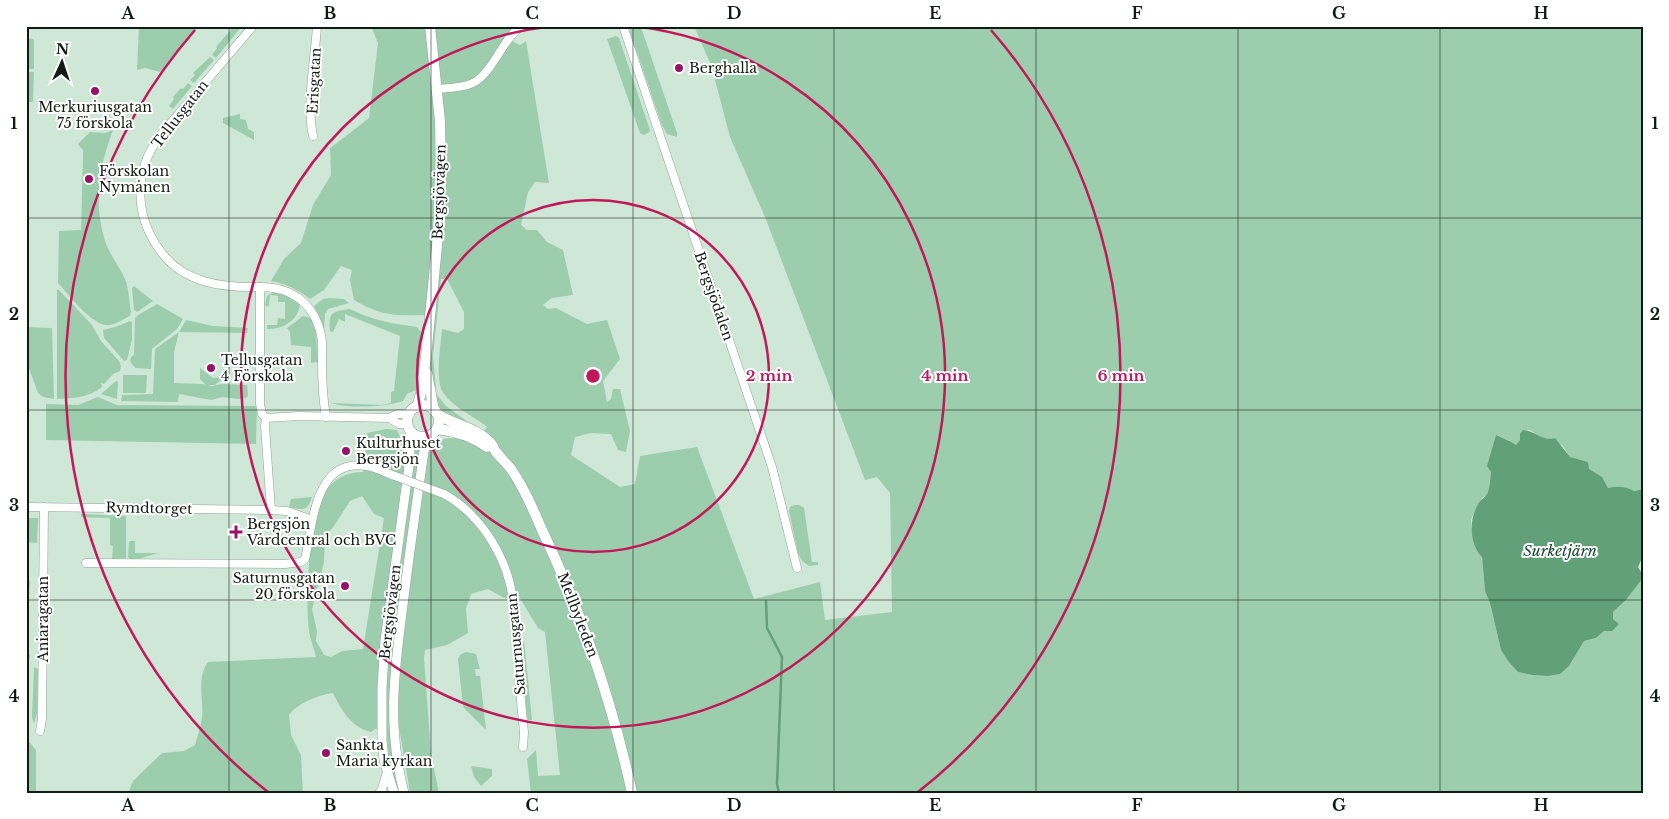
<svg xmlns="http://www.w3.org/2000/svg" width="1669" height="819" viewBox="0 0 1669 819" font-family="'Libre Baskerville',serif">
  <rect width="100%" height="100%" fill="#cfe7d6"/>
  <g fill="#9ccead" fill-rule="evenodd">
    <path d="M139,26H199L160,72L145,68L137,70Z"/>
    <path d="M234,26H242L216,58L212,55L217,48L216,47Z"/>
    <path d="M371,26H515L504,37L520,45L526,41L549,183L535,182L528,192L521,225L527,230H537L547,242L563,250L573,295L552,298L543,305L548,309L556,308L587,324L607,320L620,359L603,381L607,402L611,399L613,389H620L630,431L626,452L618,450L611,434L591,433L575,437L571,455L620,487L635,484L640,456L697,447L754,599L820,582L825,620L892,612L890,493L877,477L865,480L765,217L730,137L711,65L694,26H1643V489L1634,491C1626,486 1617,486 1608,488L1589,469L1578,460L1570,457L1562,445L1544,439L1530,430H1523L1520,440L1516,445C1510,440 1504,439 1496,435L1488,466L1491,472L1488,494L1482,498L1475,511L1471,520L1472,533L1482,556L1485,591L1490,603L1501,650L1518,672L1532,675L1548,676L1569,666L1584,641L1596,638L1604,631L1619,624L1613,619V612L1626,600L1643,578V793H531L527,759L536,750L538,776L560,775L545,632L538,628L518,595L504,598L488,589L471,594L466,609L468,633L447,645L425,650L424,658L431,754L439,793H410L399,727H390L397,780V786L395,787L389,759L386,728L375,729L371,732C352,728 341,710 333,693C318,695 298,703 289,715L291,735L301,755L303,793H128L133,781L162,753L184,751L195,745C197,736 201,727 202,718C204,699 196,678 208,662L316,657C314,648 310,639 309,631C305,602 309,517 324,493C334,479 346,472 363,472L367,433L386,429L397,430L403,443L432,448L433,445L444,439L457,437L443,427L444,422L479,437L487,427C474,416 454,408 444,394C434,382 441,344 442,329L458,333L464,329V312L447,279H441L433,356L436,388L434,390L431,369L432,339L426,315C395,316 381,316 354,300L350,280L352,270L341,266L324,290L310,299C297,289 287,284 271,281L284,259L301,243L313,205L331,175L330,148L337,143L369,118L378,43ZM362,496L374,514L384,518L363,649L342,651L331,657L324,655L316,641L317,631L312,609L324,562L325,537L334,526L350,501Z"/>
    <path d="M635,26L640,27L642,30L677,133V137L667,134L662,125L630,32L631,28Z"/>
    <path d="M616,36L619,38L650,130L649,132L644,135L640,133L607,39Z"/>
    <path d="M26,38L33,39L34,41V69H26Z"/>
    <path d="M210,57L214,60L194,83L190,80L195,75L193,73Z"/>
    <path d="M26,72H34L33,102H26Z"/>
    <path d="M188,83L192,86L173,109L169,106L174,99L173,97L181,88L183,89Z"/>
    <path d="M240,114V119L246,120L248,129L254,132V140L223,123V118Z"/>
    <path d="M113,130C99,167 93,202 105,241C110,255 119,266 125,279C129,288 129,302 131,312L130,316C123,319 116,325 108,325C92,326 69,295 58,283L59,231L81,230L83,155V150L78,144L90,132L105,133Z"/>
    <path d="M134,286L153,301L137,312L134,310L132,288Z"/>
    <path d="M57,290H59L92,325L101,341L119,361L121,366L120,371L113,374L104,384L101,383L102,387C87,398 75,398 57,399Z"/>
    <path d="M274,292L289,296L300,304C299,320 282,330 267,329V325H277L278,318L285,319V302H278V296L270,295L269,305L268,307L265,305L267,296Z"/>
    <path d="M330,298L344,299L349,303L328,309L325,314L324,329L314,306L323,299Z"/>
    <path d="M157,304L183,319L177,329L152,349L151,369L135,368L130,361L131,357L134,355L135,318L138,315Z"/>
    <path d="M350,309C371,320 394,324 417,327L421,332L418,389L407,394L403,401C388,407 347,409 332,403L382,405L391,403V392L394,391L400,336L345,314V322L339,319L333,332L330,331C328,312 333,311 350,309Z"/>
    <path d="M303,316L311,318L316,334L318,362L311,363V347L291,345L290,332L287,328Z"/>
    <path d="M186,320L213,326L248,328L247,333L179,332L174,352V383L203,384L212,386L222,384L247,385L248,395L246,398L237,399L223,397L211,400L179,394L178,402L121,401L122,395L153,394L155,349L179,332Z"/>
    <path d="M130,321L132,322V340L127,360L124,361L104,338L103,330L115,327Z"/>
    <path d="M26,327L52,328L54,399L43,397L38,393L26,360Z"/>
    <path d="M200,368L213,378L222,377L221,380L215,385H206L200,379Z"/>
    <path d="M123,375H147L146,393H123Z"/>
    <path d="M116,381L118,382L117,399L101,394Z"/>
    <path d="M434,395H437L446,406L476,428L442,412Z"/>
    <path d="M98,397L117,405L257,406L256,444L46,440V404L78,405Z"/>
    <path d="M312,497C307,512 303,510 289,507L291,499Z"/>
    <path d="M794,505H799L804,508L812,562H818V565L809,566L802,561L798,553L789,511L790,507Z"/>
    <path d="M81,514L126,516V558L112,559L113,546L110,545V518L81,517Z"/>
    <path d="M26,518H38L37,543L26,542Z"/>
    <path d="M130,541H135V553H159C149,555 140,560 130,559L128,557L129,542Z"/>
    <path d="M26,580L30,581L28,609V654L30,655L27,671Z"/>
    <path d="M524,641L532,720H528L527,716L521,648Z"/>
    <path d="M466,652L476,654L480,669H475L476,676H480L486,730L463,707L458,659L460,655Z"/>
    <path d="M34,667L38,669L37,713L34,724L32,717Z"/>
    <path d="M26,738L36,750V793H26Z"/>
    <path d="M471,766L492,769V776L481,786L474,777Z"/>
  </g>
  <path fill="#62a079" d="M1523,430C1536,431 1542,442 1555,438L1570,457L1588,462L1589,469L1602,477L1608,488C1617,486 1626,486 1634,491L1643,489V556L1638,567L1643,575V578L1626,600L1613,612V619L1619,624L1612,631H1604L1596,638L1584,641L1569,666L1560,674L1548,676L1532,675L1518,672L1509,662L1501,650L1490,603L1485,591L1482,557C1469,543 1469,520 1478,504C1481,499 1487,496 1488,492C1490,485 1490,478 1491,472L1487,466L1496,435C1503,439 1510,440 1516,445L1520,440V434Z"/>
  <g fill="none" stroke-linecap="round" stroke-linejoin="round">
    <path stroke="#62a079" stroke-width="2.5" d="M766,601L767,628L782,657L777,784L779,793"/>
    <g stroke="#8ea595" stroke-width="9">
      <g id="minor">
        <path d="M253,26C232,51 210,76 189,102C180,113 169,124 160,136C134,170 134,214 159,249C182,283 222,288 260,287"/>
        <path d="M623,26L772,467L797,568"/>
        <path d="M437,89C448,88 463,88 473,83C492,74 502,40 521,26"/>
        <path d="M313,136C306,104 315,59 317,26"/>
        <path d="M266,418L299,416L389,418L397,414H410"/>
        <path d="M389,418L399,424H408"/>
        <path d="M444,494C477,512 501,548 510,584C515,605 516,627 517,649C519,676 521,704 524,732L523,747"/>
        <path d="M26,507L271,510L287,511L312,520"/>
        <path d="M271,510L265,426L266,418L262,414L260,404V287C292,287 314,303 321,335C323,344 322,353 322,362C322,381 323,399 326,417"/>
        <path d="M86,563L285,564L301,562L305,559C313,525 314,458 366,466C376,467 386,473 395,476"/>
        <path d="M40,731L42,719L44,507"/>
        <path d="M379,793L382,789L387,772"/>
      </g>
    </g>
    <g stroke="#8ea595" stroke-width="10">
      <g id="tertiary">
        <path d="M394,793L384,760L382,740V688L385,640L409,466L411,431"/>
        <path d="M404,793C386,723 395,667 404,597C410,548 417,500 424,451L430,436"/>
      </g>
    </g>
    <g stroke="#8ea595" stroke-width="11">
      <g id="secondary">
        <path d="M427,373L434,411"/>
        <circle cx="423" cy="421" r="16"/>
        <path d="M417,407L421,393L426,357L437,246L441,182L440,121L430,26"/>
        <path d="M437,414C454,425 475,427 490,442C493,445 494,449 496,452C501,458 506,463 511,469C524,488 533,509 542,530C582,614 612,701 632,793"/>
        <path d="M437,429C455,431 472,436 487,447"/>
      </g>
    </g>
    <use href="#minor" stroke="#fff" stroke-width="8"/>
    <use href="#tertiary" stroke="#fff" stroke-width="9"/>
    <use href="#secondary" stroke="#fff" stroke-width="10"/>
    <g stroke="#8ea595" stroke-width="9" stroke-linecap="butt">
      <path id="minor-bridge" d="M395,476L444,494"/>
    </g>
    <use href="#minor-bridge" stroke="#fff" stroke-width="8"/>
  </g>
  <path fill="none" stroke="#121a15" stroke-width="1" stroke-opacity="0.55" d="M229,26V793M431,26V793M633,26V793M834,26V793M1036,26V793M1238,26V793M1440,26V793M26,218H1643M26,410H1643M26,600H1643"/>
  <g fill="none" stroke="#c2185b" stroke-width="2.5">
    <circle cx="593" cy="376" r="176"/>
    <path d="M633 26A352 352 0 1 1 553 26"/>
    <path d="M268 792A528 528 0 0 1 195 30M991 30A528 528 0 0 1 918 792"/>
  </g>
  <g fill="#981368" stroke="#fff" stroke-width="2">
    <circle cx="679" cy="68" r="5"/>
    <circle cx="95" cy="91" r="5"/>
    <circle cx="89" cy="179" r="5"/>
    <circle cx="211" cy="368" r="5"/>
    <circle cx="346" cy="451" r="5"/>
    <path d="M233.5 524.5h5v5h5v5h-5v5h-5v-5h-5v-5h5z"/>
    <circle cx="345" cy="586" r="5"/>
    <circle cx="326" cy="753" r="5"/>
  </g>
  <g text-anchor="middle" stroke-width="4" stroke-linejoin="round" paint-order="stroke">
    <g font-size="14" fill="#121a15" stroke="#fff" text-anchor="start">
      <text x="689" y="73">Berghalla</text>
      <text x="95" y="112" text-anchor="middle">Merkuriusgatan<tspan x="95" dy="16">75 förskola</tspan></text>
      <text x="99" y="176">Förskolan<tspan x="99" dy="16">Nymånen</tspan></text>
      <text x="221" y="365">Tellusgatan<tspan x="221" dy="16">4 Förskola</tspan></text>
      <text x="356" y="448">Kulturhuset<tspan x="356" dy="16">Bergsjön</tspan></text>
      <text x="247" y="529">Bergsjön<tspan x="247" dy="16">Vårdcentral och BVC</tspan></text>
      <text x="335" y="583" text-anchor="end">Saturnusgatan<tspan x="335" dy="16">20 förskola</tspan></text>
      <text x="336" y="750">Sankta<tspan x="336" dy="16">Maria kyrkan</tspan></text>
    </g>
    <g font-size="14" fill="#121a15" stroke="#fff">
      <text transform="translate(314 81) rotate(-87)" y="5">Erisgatan</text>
      <text transform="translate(180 114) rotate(-52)" y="5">Tellusgatan</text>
      <text transform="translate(439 192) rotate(-88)" y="5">Bergsjövägen</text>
      <text transform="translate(714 296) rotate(71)" y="5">Bergsjödalen</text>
      <text transform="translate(149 508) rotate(1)" y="5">Rymdtorget</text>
      <text transform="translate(390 612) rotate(-83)" y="5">Bergsjövägen</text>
      <text transform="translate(578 615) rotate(69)" y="5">Mellbyleden</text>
      <text transform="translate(43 619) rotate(-90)" y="5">Aniaragatan</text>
      <text transform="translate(516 644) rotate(-95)" y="5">Saturnusgatan</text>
    </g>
    <g font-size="15" font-style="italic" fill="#19492e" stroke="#fff">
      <text x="1560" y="556">Surketjärn</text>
    </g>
  </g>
  <circle cx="593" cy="376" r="8" fill="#c2185b" stroke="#fff" stroke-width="2.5"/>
  <g font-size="15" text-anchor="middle" font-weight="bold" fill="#c2185b" stroke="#fff" stroke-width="4" stroke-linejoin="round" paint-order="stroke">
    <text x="769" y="381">2 min</text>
    <text x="945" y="381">4 min</text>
    <text x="1121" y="381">6 min</text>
  </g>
  <rect width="1669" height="819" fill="none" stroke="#ffffff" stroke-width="55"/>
  <g transform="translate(62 62) rotate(3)" stroke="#ffffff" stroke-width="4" paint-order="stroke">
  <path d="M0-4L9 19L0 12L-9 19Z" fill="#121a15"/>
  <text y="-8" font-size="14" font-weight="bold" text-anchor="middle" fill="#121a15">N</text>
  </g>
  <rect x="28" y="28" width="1614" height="764" fill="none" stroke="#121a15" stroke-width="2"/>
  <g font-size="16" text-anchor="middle" font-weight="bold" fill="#121a15">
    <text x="128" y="19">A</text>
    <text x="330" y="19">B</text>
    <text x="532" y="19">C</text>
    <text x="734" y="19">D</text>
    <text x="935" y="19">E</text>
    <text x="1137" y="19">F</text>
    <text x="1339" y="19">G</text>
    <text x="1541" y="19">H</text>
    <text x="14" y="129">1</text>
    <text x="1655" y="129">1</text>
    <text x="14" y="320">2</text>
    <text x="1655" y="320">2</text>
    <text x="14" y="511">3</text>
    <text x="1655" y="511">3</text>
    <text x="14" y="702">4</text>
    <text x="1655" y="702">4</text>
    <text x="128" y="811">A</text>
    <text x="330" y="811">B</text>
    <text x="532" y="811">C</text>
    <text x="734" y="811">D</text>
    <text x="935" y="811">E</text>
    <text x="1137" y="811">F</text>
    <text x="1339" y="811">G</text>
    <text x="1541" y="811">H</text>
  </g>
</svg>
